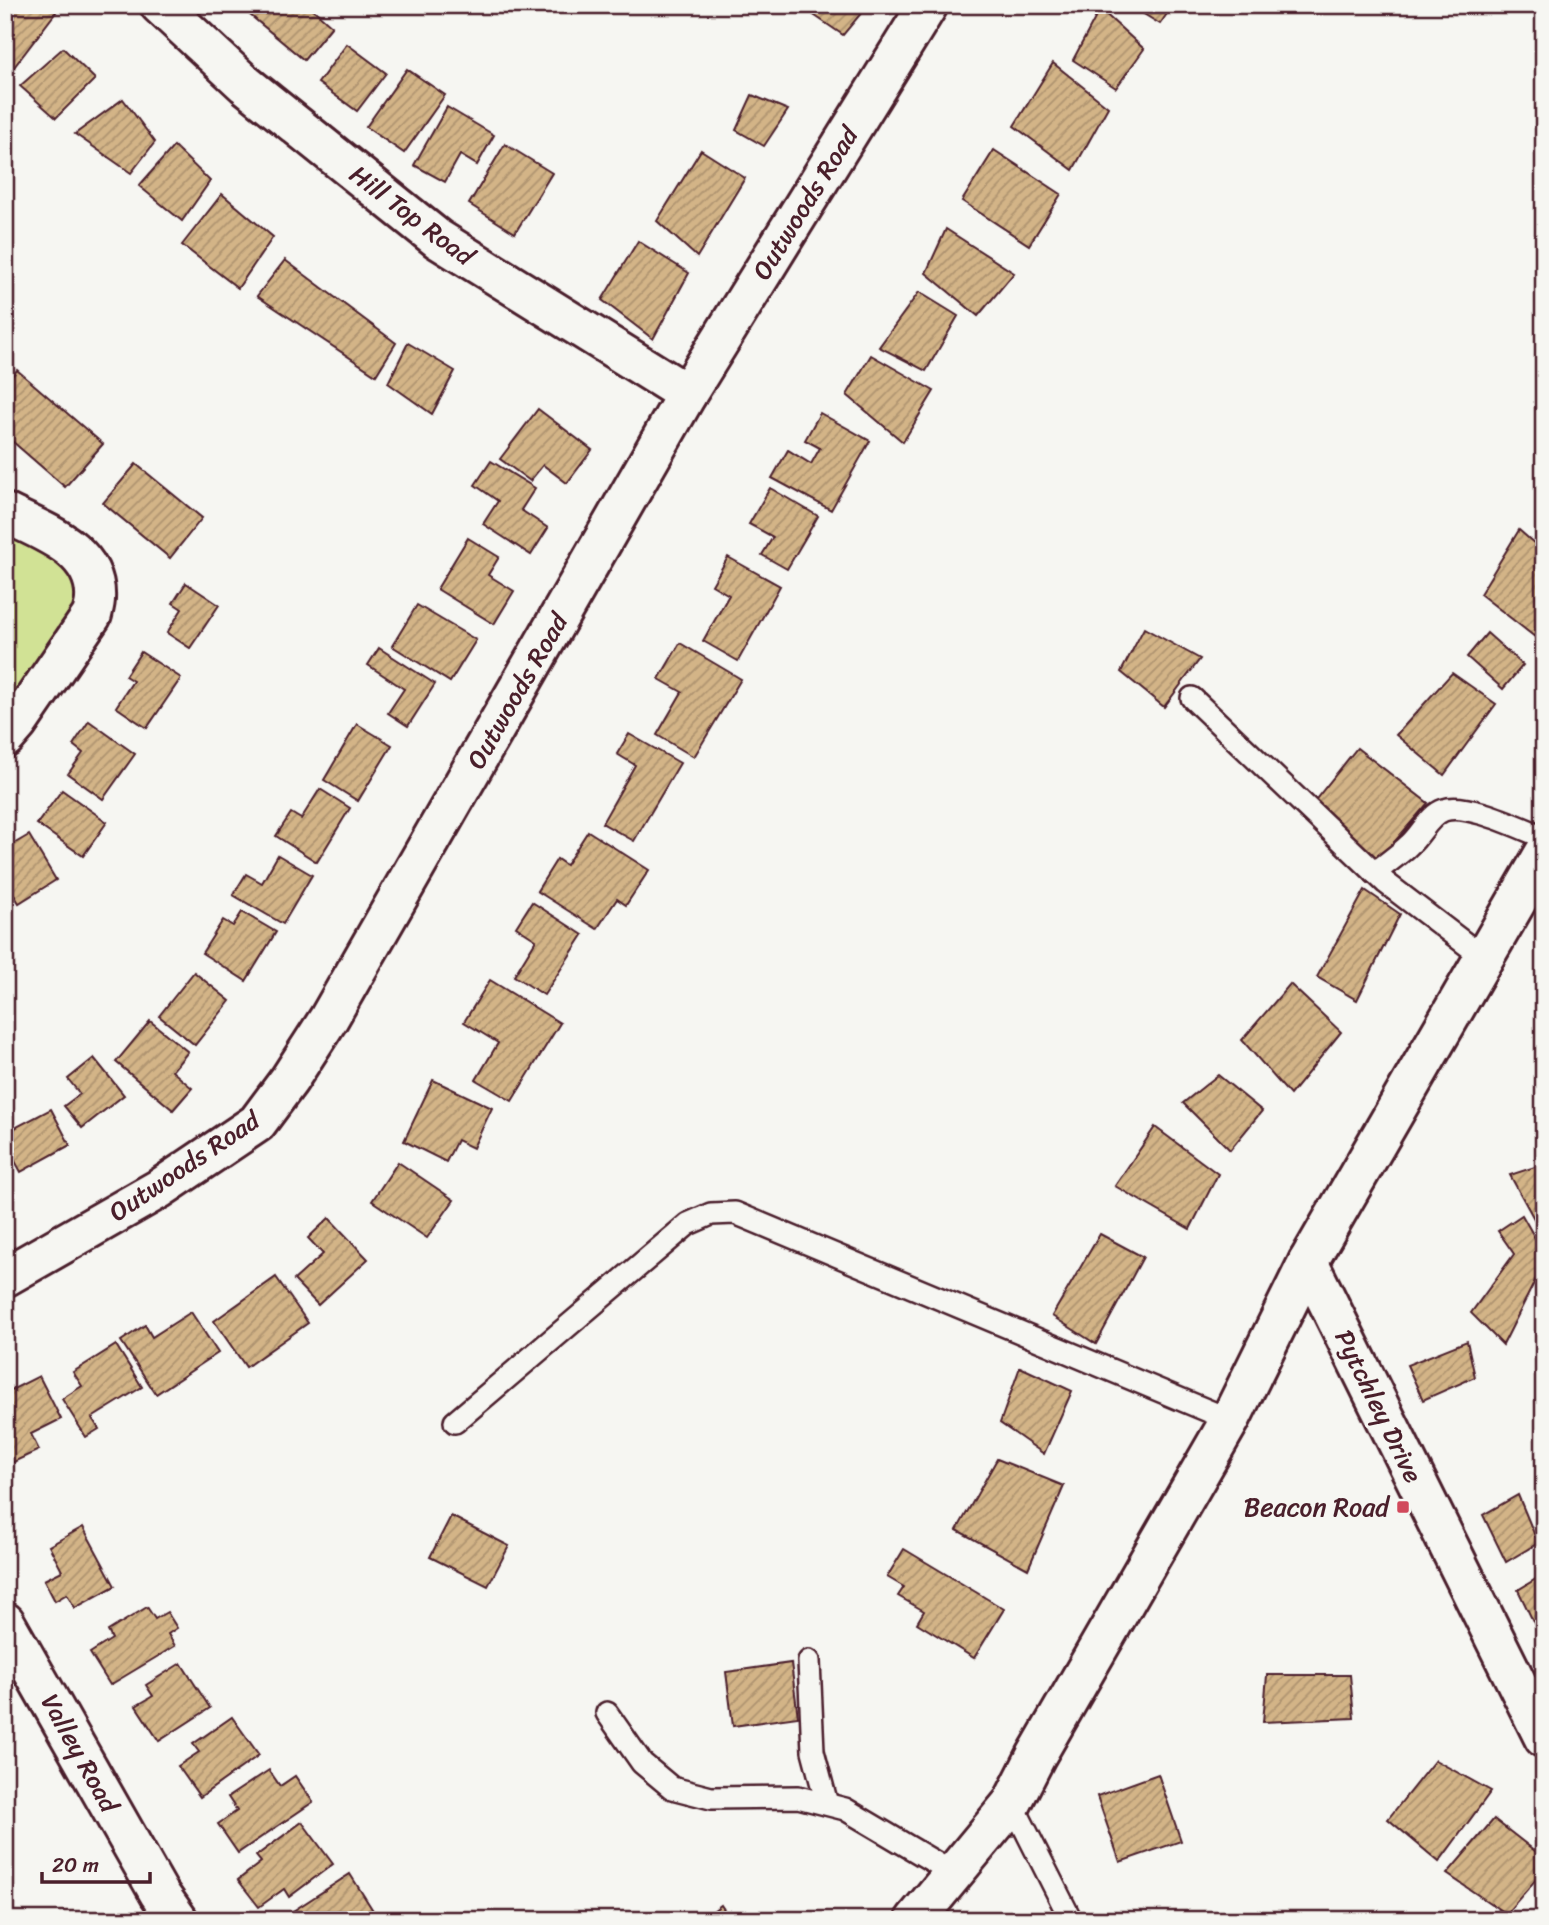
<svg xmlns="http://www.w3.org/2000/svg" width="1549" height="1925" viewBox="0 0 1549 1925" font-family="Sriracha,sans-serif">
  <defs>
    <pattern id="building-hatch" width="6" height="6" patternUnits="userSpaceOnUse" patternTransform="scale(1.75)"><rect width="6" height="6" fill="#d3b487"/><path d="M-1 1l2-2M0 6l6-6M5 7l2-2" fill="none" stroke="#ad926f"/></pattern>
  </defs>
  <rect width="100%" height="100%" fill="#f6f6f2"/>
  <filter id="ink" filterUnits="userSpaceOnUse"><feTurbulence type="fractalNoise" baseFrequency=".0143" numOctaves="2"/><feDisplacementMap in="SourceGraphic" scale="14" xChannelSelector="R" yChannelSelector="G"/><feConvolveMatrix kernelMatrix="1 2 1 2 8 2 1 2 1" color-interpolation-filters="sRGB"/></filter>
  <g filter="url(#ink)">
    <path fill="#d1e295" stroke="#8e8060" stroke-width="2" d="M5,513L93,580L5,738Z"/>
    <g fill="url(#building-hatch)" stroke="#4a1f2b" stroke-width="2">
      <path d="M5,5H50L56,12L8,75L5,72Z"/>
      <path d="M238,5H308L332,26L304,60Z"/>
      <path d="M799,5H868L843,35Z"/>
      <path d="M1129,5H1173L1160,24Z"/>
      <path d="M1100,9L1144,49L1116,88L1073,60Z"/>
      <path d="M347,44L386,73L357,111L318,83Z"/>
      <path d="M63,48L95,79L56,118L20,86Z"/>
      <path d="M1053,63L1108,107L1073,170L1014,126Z"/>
      <path d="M407,69L445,95L404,153L366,127Z"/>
      <path d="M752,95L788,110L764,146L736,130Z"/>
      <path d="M123,99L155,142L131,173L75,134Z"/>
      <path d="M447,107L494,135L477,165L460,155L445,182L414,165Z"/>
      <path d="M505,144L552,173L515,233L469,204Z"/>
      <path d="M174,146L210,181L182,221L139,186Z"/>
      <path d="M701,150L745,178L697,257L657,221Z"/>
      <path d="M994,150L1061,194L1029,245L962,201Z"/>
      <path d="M222,194L273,237L238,288L182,245Z"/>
      <path d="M946,229L1014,273L978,316L926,273Z"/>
      <path d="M638,241L689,273L653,339L602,300Z"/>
      <path d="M285,260L396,343L376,375L257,296Z"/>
      <path d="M919,292L958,316L926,371L879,347Z"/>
      <path d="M408,343L455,371L432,414L388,383Z"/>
      <path d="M871,355L934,391L903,442L847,395Z"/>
      <path d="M17,370L103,444L65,487L5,435V384Z"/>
      <path d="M538,409L592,450L567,483L543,465L530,481L500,459Z"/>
      <path d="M820,413L870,441L831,510L772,478L788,450L811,464L820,448L805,440Z"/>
      <path d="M491,461L535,488L521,510L548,528L531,555L483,524L498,501L475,485Z"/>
      <path d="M136,464L202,518L170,558L103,503Z"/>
      <path d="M770,488L818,516L787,569L762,555L773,537L749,524Z"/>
      <path d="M1519,530L1544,552V624L1535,637L1480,594Z"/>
      <path d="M468,538L499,557L488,575L514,591L494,624L437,589Z"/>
      <path d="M728,557L780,586L738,661L703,641L729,595L712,585Z"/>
      <path d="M186,583L219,605L190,648L167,633L182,609L173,603Z"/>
      <path d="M417,605L476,640L450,682L392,646Z"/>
      <path d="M1144,628L1200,659L1164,707L1121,672Z"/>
      <path d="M1487,633L1523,665L1503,689L1467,657Z"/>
      <path d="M680,643L741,679L694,757L657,735L682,692L659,679Z"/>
      <path d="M379,648L435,684L408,726L388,713L404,689L368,665Z"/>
      <path d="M141,652L181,678L147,728L116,707L133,681L125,676Z"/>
      <path d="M1452,673L1496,704L1444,775L1396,735Z"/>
      <path d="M89,721L135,754L103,799L68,774L83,753L73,745Z"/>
      <path d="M357,724L392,745L358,801L324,780Z"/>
      <path d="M629,734L680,763L634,841L602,823L635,765L617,754Z"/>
      <path d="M1357,748L1428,803L1377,862L1313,803Z"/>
      <path d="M320,789L350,808L317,862L276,836L291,813L301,819Z"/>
      <path d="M62,790L107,822L83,856L37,824Z"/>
      <path d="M588,831L649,870L626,905L617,899L597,929L537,891L557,859L566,865Z"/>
      <path d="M29,835L56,880L19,903L5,880V849Z"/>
      <path d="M278,855L312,875L283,924L233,895L246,874L262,883Z"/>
      <path d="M1365,890L1400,914L1357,1000L1317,977Z"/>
      <path d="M532,902L583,935L544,995L514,976L536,940L516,927Z"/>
      <path d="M242,912L276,932L246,981L202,953L223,920L233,926Z"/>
      <path d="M194,972L230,1001L195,1045L159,1016Z"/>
      <path d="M490,980L560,1023L512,1101L476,1080L498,1043L464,1022Z"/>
      <path d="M1290,984L1341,1032L1290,1095L1242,1040Z"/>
      <path d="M150,1021L188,1052L172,1071L192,1088L173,1110L116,1062Z"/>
      <path d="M94,1058L124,1095L82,1128L64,1106L80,1094L68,1079Z"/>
      <path d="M1218,1075L1262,1111L1230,1150L1183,1103Z"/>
      <path d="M433,1080L492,1108L473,1148L457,1140L446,1162L404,1141Z"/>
      <path d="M51,1109L70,1145L21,1172L5,1143V1133Z"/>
      <path d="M1155,1127L1218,1174L1190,1229L1115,1186Z"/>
      <path d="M398,1162L454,1200L427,1238L372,1201Z"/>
      <path d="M1544,1164V1224L1538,1226L1510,1175Z"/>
      <path d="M5,1204L12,1217L5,1221Z"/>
      <path d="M1522,1215L1544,1254V1263L1503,1345L1471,1313L1514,1254L1498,1231Z"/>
      <path d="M329,1218L368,1259L318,1305L294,1280L323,1254L308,1238Z"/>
      <path d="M1100,1234L1143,1257L1096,1344L1052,1316Z"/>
      <path d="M276,1277L308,1323L246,1367L214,1321Z"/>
      <path d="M191,1312L218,1353L156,1394L121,1341L145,1325L152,1337Z"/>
      <path d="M1467,1341L1475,1377L1423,1400L1407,1365Z"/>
      <path d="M116,1345L142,1387L92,1418L99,1429L86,1437L62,1399L82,1386L73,1372Z"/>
      <path d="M1020,1367L1072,1391L1044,1454L1000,1423Z"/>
      <path d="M39,1376L61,1419L31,1434L39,1450L5,1466V1393Z"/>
      <path d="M997,1459L1064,1486L1028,1569L957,1530Z"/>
      <path d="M1518,1495L1538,1543L1506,1562L1483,1515Z"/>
      <path d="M451,1516L509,1546L488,1586L430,1557Z"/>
      <path d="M83,1527L115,1586L75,1608L67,1594L55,1601L44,1580L62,1571L49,1546Z"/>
      <path d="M904,1549L1004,1609L974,1658L917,1623L924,1611L898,1596L904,1587L887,1577Z"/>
      <path d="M1544,1574V1644L1518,1590Z"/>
      <path d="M147,1607L155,1619L167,1612L177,1628L168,1634L175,1646L110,1685L90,1653L112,1639L108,1631Z"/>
      <path d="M181,1663L210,1708L159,1741L136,1706L153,1696L146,1685Z"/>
      <path d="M791,1663L798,1717L733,1726L726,1672Z"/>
      <path d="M1267,1675H1350L1354,1718L1263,1722Z"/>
      <path d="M232,1717L259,1755L200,1797L178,1766L199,1752L193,1744Z"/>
      <path d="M1435,1760L1491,1791L1439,1862L1388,1819Z"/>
      <path d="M269,1770L280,1786L295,1776L313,1802L238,1853L218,1824L237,1811L228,1797Z"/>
      <path d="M1158,1774L1181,1841L1120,1862L1097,1796Z"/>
      <path d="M1494,1819L1544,1858V1870L1506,1914L1447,1874Z"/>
      <path d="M302,1822L333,1864L289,1897L284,1889L259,1907L238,1880L261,1862L256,1856Z"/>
      <path d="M350,1874L379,1920H299L293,1911Z"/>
      <path d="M721,1905L731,1920H701Z"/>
    </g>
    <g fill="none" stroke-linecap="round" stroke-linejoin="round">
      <g stroke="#4a1f2b" stroke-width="26">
        <g id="service">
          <path d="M1192,698L1386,883L1484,958"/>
          <path d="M1375,873C1386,863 1399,855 1409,845C1421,835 1429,815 1444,810C1467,802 1520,828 1544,837"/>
          <path d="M455,1422L688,1224L711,1214L735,1213L1230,1420"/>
          <path d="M809,1661L813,1751L827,1804"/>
          <path d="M607,1713L642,1763L672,1788L711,1798L798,1797L845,1809L953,1873"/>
          <path d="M1012,1803L1071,1920"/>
        </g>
      </g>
      <g stroke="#4a1f2b" stroke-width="44">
        <g id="minor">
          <path d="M160,5L245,84L438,239L687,394"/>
          <path d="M5,513C41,531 98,549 95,599C95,604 93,610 92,615L18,723L5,738"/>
          <path d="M1308,1262L1544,1738"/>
          <path d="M5,1277L159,1189L257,1123L289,1080L329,1018L687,394L928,5"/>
          <path d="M915,1920L1012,1803L1036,1756L1230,1420L1308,1262L1544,854"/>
        </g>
      </g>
      <g stroke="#4a1f2b" stroke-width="44">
        <path id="tertiary" d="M5,1622L159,1893L178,1920"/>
      </g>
      <use href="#service" stroke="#f6f6f2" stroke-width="21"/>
      <use href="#minor" stroke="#f6f6f2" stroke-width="38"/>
      <use href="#tertiary" stroke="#f6f6f2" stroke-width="38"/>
    </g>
  </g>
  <rect fill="#d1495b" stroke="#f6f6f2" stroke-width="2.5" x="1396" y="1500" width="14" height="14" rx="3.5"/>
  <g text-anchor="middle" stroke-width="6" stroke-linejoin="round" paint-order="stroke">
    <g font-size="26" fill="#4a1f2b" stroke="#f6f6f2">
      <text transform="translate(805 203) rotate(-58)" y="9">Outwoods Road</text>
      <text transform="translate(412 215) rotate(37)" y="9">Hill Top Road</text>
      <text transform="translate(517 691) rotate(-60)" y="9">Outwoods Road</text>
      <text transform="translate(184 1166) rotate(-34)" y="9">Outwoods Road</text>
      <text transform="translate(1379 1406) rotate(64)" y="9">Pytchley Drive</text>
      <text transform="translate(80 1753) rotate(61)" y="9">Valley Road</text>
    </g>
    <g font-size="26" fill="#4a1f2b" stroke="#f6f6f2" text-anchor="end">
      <text x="1389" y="1516">Beacon Road</text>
    </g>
  </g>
  <rect width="1549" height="1925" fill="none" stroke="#f6f6f2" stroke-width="28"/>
  <rect x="14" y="14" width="1521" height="1897" fill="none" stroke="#4a1f2b" stroke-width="2.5" filter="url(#ink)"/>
  <path d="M42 1872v10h108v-10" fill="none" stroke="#4a1f2b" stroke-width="3.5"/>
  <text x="52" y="1872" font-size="21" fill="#4a1f2b" stroke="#f6f6f2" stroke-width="5" paint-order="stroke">20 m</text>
</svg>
